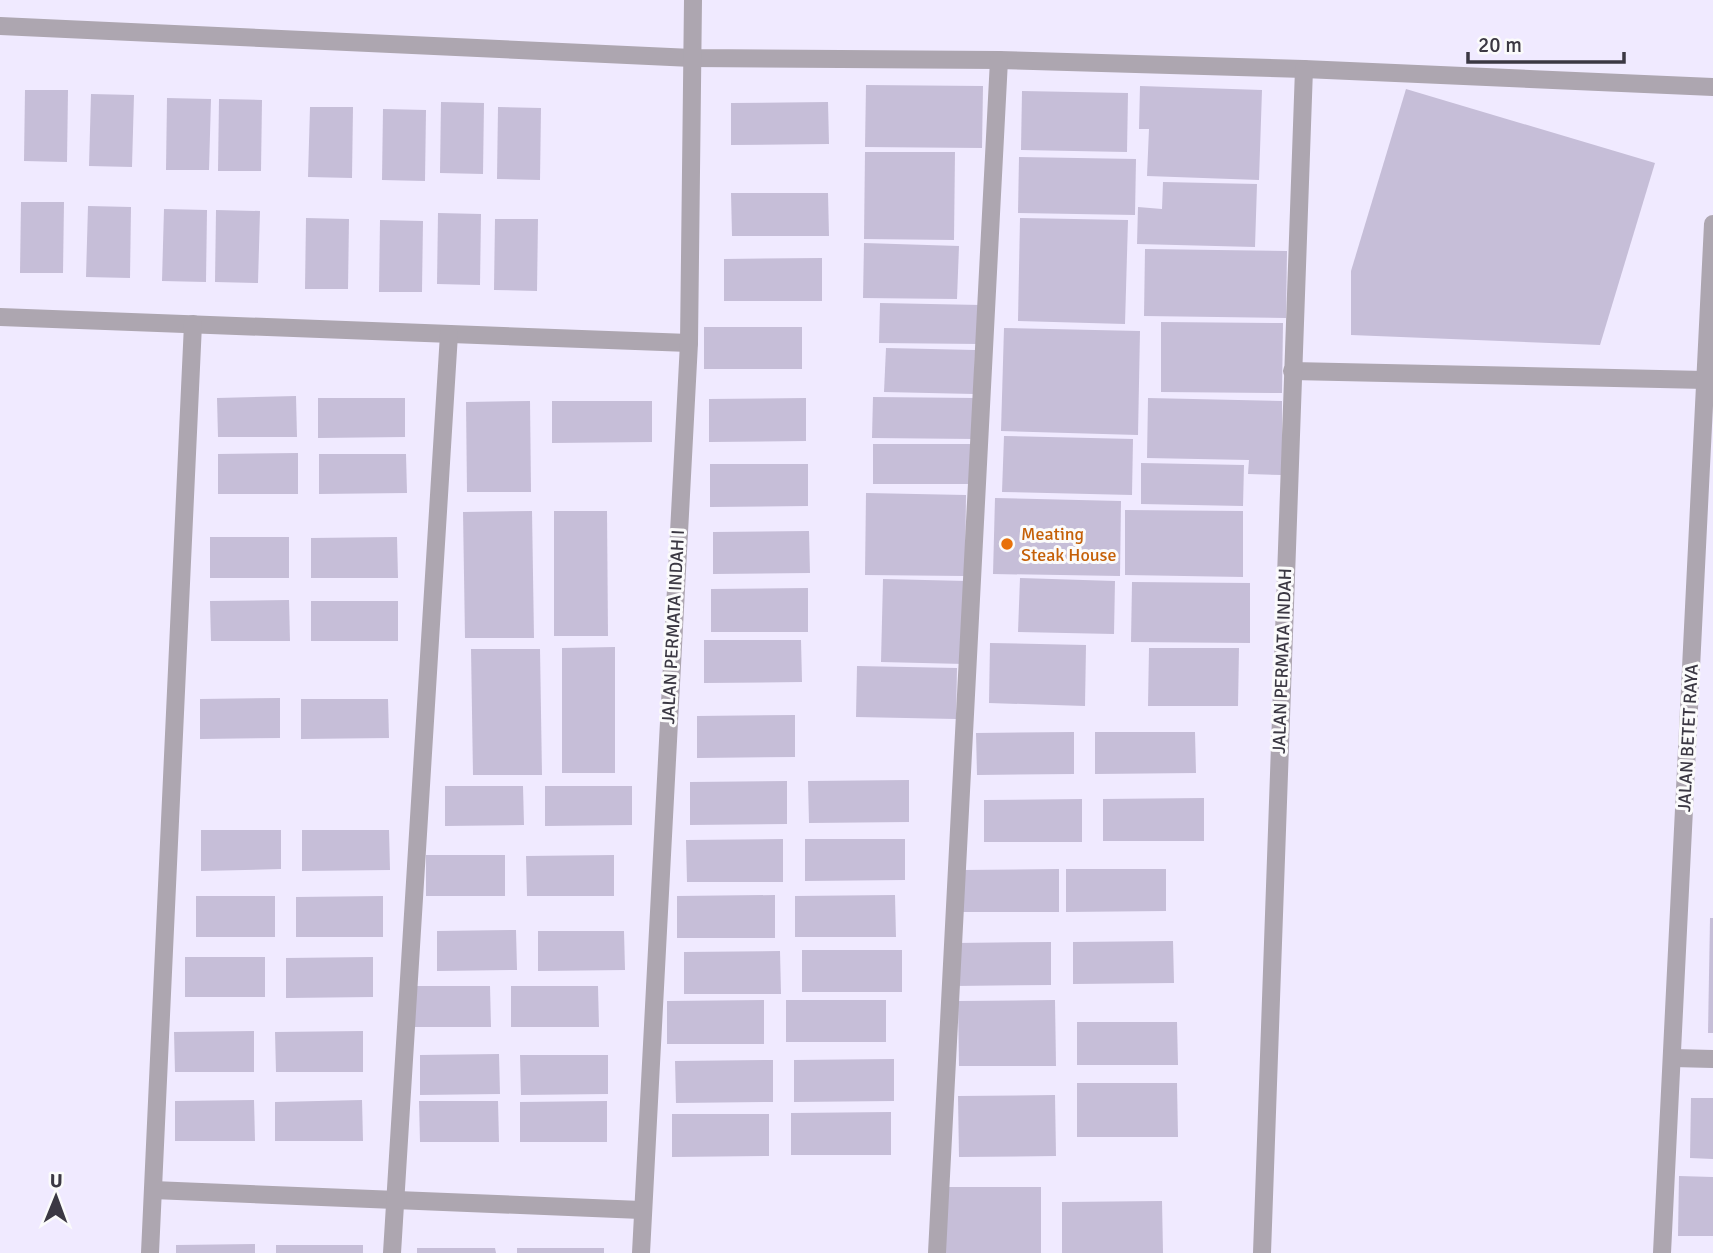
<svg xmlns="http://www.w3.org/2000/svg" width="1713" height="1253" viewBox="0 0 1713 1253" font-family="Signika,sans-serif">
  <rect width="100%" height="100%" fill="#f0eaff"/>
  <g fill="#c6bed8">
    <path d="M866,85L983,86L982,148L865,147Z"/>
    <path d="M1140,86L1262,90L1259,180L1147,176L1149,129H1139Z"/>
    <path d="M1406,89L1655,163L1600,345L1351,335V271Z"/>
    <path d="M25,90H68L67,162L24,161Z"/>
    <path d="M1022,91L1128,93L1127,152L1021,150Z"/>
    <path d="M91,94L134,95L132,167L89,166Z"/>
    <path d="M167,98L211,99L209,170H166Z"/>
    <path d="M219,99L262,100L261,171H218Z"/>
    <path d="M441,102L484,103L483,174L440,173Z"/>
    <path d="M828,102L829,144L731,145V103Z"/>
    <path d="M310,107H353L352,178L308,177Z"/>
    <path d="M498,107L541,108L540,180L497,179Z"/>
    <path d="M383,109L426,110L425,181L382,180Z"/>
    <path d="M865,152H955L954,240L864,239Z"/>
    <path d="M1019,157L1136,159L1135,215L1018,213Z"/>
    <path d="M1163,182L1257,184L1255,247L1137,244L1138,207L1162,209Z"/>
    <path d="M731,193H828L829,236H732Z"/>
    <path d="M21,202H64L63,273H20Z"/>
    <path d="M88,206L131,207L130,278L86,277Z"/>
    <path d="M164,209L207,210L206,282L162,281Z"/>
    <path d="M216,210L260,211L258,283L215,282Z"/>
    <path d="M438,213L481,214L480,285L437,284Z"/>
    <path d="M306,218L349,219L348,289H305Z"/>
    <path d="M1020,218L1128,220L1125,324L1018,321Z"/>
    <path d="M495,219H538L537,291L494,290Z"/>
    <path d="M380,220L423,221L422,292H379Z"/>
    <path d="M864,243L959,246L957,299L863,298Z"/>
    <path d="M1145,249L1287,251L1286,318L1144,316Z"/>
    <path d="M822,258V301H724V259Z"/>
    <path d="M880,303L981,305L980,344L879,343Z"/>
    <path d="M1161,322L1283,323L1282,393L1161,392Z"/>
    <rect x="704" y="327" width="98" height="42"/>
    <path d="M1004,328L1140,331L1138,435L1001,431Z"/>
    <path d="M886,348L975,350L974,394L884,392Z"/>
    <path d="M296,396L297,437H218L217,398Z"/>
    <path d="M873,397L976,398L975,439L872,438Z"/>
    <path d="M318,398H405V437L318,438Z"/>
    <path d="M806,398V441L709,442V399Z"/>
    <path d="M1148,398L1282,401V475L1248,474L1249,460L1147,458Z"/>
    <path d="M530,401L531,492H467L466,402Z"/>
    <path d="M552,401H652V442L552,443Z"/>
    <path d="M1004,436L1133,439L1132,495L1002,492Z"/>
    <rect x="873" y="444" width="100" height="40"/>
    <path d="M298,453V494H218V454Z"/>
    <path d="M319,454H406L407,493L319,494Z"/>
    <path d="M1141,463L1244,465L1243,506L1141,504Z"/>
    <path d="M710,464H808V506L710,507Z"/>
    <path d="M866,493L966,495L965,576L865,575Z"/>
    <path d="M995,498L1121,501L1120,576L993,574Z"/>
    <path d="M1125,510L1243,511V577L1125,575Z"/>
    <path d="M532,511L534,638H465L463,512Z"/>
    <path d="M554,511H607L608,636H554Z"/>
    <path d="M809,531L810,573L713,574V532Z"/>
    <rect x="210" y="537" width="79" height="41"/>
    <path d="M397,537L398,578H311V538Z"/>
    <path d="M1020,578L1115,581L1114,634L1018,632Z"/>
    <path d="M883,579L967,581L964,664L881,662Z"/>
    <path d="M1132,582L1250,583V643L1131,642Z"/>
    <path d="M808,588V632H711V589Z"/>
    <path d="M289,600L290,641H211L210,601Z"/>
    <rect x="311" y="601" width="87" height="40"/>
    <path d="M704,640H801L802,682L704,683Z"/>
    <path d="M990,643L1086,645L1085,706L989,703Z"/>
    <path d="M615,647V773H562V648Z"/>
    <path d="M1149,648H1239L1238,706H1148Z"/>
    <path d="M471,649H540L542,775H473Z"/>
    <path d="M857,666L957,668L956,719L856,717Z"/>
    <path d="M280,698V738L200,739V699Z"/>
    <path d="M301,699H388L389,738L301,739Z"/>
    <path d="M795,715V757L697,758V716Z"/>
    <path d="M1074,732V774L977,775L976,733Z"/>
    <path d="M1095,732H1195L1196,773L1095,774Z"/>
    <path d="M909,780V822L809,823L808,781Z"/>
    <path d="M787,781V824L690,825V782Z"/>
    <path d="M445,786H523L524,825L445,826Z"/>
    <path d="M545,786H632V825L545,826Z"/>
    <path d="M1204,798V841H1103V799Z"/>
    <path d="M1082,799V842H984V800Z"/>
    <path d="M201,830H281V869L201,871Z"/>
    <path d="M302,830H389L390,870L302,871Z"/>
    <path d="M783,839V882H687L686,840Z"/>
    <path d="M805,839H905V880L805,881Z"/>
    <rect x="426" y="855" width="79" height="41"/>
    <path d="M614,855V896H527L526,856Z"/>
    <path d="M1059,869V912H963L962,870Z"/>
    <path d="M1066,869H1166V911L1066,912Z"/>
    <path d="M775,895V938H677V896Z"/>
    <path d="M895,895L896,937H795V896Z"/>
    <rect x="196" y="896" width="79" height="41"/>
    <path d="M383,896V937H296V897Z"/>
    <path d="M1710,918H1713V1033H1708Z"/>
    <path d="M516,930L517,970L437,971V931Z"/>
    <path d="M538,931H624L625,970L538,971Z"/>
    <path d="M1173,941L1174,983L1073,984V942Z"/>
    <path d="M1051,942V985L954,986V943Z"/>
    <rect x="802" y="950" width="100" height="42"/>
    <path d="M780,951L781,994H684V952Z"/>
    <rect x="185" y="957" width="80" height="40"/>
    <path d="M373,957V997L286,998V958Z"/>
    <path d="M411,986H490L491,1027H411Z"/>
    <path d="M511,986H598L599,1027H511Z"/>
    <path d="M764,1000V1044H667V1001Z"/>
    <rect x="786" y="1000" width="100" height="42"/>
    <path d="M1055,1000L1056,1066H959L958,1001Z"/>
    <path d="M1077,1022H1177L1178,1065H1077Z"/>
    <path d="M254,1031V1072H175L174,1032Z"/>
    <path d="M363,1031V1072H276L275,1032Z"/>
    <path d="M499,1054L500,1094L420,1095V1055Z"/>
    <path d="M520,1055H608V1094L521,1095Z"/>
    <path d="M894,1059V1101L794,1102V1060Z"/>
    <path d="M773,1060V1102L676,1103L675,1061Z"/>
    <path d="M1077,1083H1177L1178,1137H1077Z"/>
    <path d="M1055,1095L1056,1156L959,1157L958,1096Z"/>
    <path d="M1691,1098H1713V1159L1690,1158Z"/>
    <path d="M254,1100L255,1141H175V1101Z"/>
    <path d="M362,1100L363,1141H275V1102Z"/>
    <path d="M419,1101H498L499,1142H420Z"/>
    <path d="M607,1101V1142H520V1102Z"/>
    <path d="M891,1112V1155H791V1113Z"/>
    <path d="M672,1114H769V1156L672,1157Z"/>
    <path d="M1679,1176L1713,1177V1236H1678Z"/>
    <rect x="943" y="1187" width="98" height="66"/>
    <path d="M1162,1201L1163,1253H1062V1202Z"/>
    <path d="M255,1244V1253H176V1245Z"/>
    <rect x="276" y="1245" width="87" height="8"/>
    <path d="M417,1248H495L496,1253H417Z"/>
    <rect x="517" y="1248" width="87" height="5"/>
  </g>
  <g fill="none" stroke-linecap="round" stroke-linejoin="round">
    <g stroke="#ada6b0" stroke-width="18">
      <path d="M0,26L692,58L999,60L1304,69L1713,87"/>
      <path d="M0,317L689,343"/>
      <path d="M1292,371L1705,380"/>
      <path d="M1673,1058L1713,1059"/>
      <path d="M153,1190L641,1210"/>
      <path d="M150,1253L193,324"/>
      <path d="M392,1253L449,334"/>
      <path d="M641,1253L689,343L693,0"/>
      <path d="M937,1253L999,60"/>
      <path d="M1262,1253L1304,69"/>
      <path d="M1662,1253L1713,224"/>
    </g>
  </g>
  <circle fill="#e8710a" stroke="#fbfbfb" stroke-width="2.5" cx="1007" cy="544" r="7"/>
  <g text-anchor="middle" stroke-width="6" stroke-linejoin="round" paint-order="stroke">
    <g font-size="18" fill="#c56008" stroke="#fbfbfb" text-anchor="start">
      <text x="1021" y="540">Meating<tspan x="1021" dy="21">Steak House</tspan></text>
    </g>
    <g font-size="18" fill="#3b3843" stroke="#fbfbfb">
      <text transform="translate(673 627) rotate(-87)" y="6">JALAN PERMATA INDAH I</text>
      <text transform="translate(1282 661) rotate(-88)" y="6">JALAN PERMATA INDAH</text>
      <text transform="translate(1688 738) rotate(-87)" y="6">JALAN BETET RAYA</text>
    </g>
  </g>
  <g transform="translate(56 1197) rotate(1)" stroke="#fbfbfb" stroke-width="5" paint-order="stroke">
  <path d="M0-5L12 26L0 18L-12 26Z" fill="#3b3843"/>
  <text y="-10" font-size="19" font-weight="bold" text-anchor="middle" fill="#3b3843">U</text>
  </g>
  <path d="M1468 52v10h156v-10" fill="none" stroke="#3b3843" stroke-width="3.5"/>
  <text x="1478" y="52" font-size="21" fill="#3b3843" stroke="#fbfbfb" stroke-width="5" paint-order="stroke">20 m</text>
</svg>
